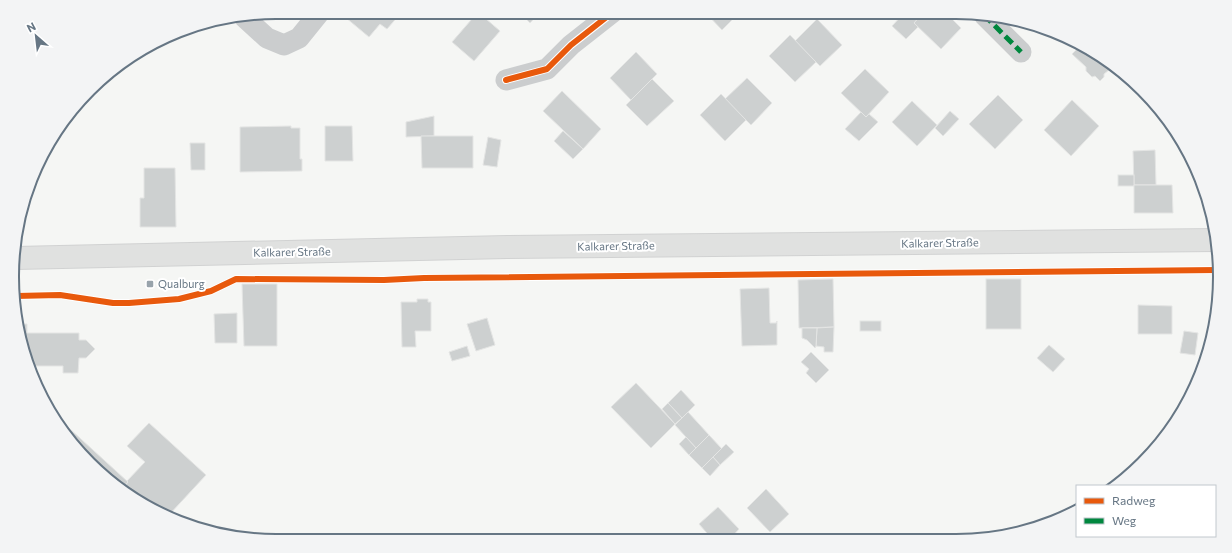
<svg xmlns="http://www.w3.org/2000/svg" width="1232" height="553" viewBox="0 0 1232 553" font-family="Commissioner,sans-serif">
  <rect width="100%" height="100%" fill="#f5f6f4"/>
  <g fill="#cdd0d0" stroke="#e4e5e4">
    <path d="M350,12H398L400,14L387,29L380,24L369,37L345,17Z"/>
    <path d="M478,12L500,31L474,61L452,42Z"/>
    <path d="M479,12H489L485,17Z"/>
    <path d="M519,12H538L539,13L530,23Z"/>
    <path d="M542,12H558L550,20Z"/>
    <path d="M705,12H740L722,30Z"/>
    <path d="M745,12H759L752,19Z"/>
    <path d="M905,12H918L921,15L914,23L918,27L906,39L892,26Z"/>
    <path d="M924,12H945L961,28L941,49L914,23Z"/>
    <path d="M817,19L842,45L820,66L795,41Z"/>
    <path d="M790,35L816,62L795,82L769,56Z"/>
    <path d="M1081,45L1102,56L1114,66L1104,74V77L1100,81L1095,76L1092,77L1086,71V67L1072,54Z"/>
    <path d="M636,52L657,74L631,100L610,78Z"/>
    <path d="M865,69L889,92L866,117L841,93Z"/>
    <path d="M747,78L772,103L751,125L725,99Z"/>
    <path d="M652,79L674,101L647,126L626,105Z"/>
    <path d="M562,91L601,129L583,149L543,111Z"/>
    <path d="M721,94L746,120L725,141L700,115Z"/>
    <path d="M998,95L1023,120L995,149L969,124Z"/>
    <path d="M1072,100L1099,126L1071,156L1044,130Z"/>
    <path d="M912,101L937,125L917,146L892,122Z"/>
    <path d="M950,111L959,119L943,136L935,128Z"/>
    <path d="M861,112L866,117L869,114L878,122L859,141L845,129Z"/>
    <path d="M434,116V136L406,137V122Z"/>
    <path d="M291,126V128H300V159H302V171L240,172V127Z"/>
    <path d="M325,126H352L353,161H325Z"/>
    <path d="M563,131L583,149L573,159L554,141Z"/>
    <path d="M421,136H473V168H422Z"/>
    <path d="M488,137L501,140L497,167L483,165Z"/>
    <path d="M190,143H205V170H191Z"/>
    <path d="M1155,150L1156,185H1134L1133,151Z"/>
    <path d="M144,168H175L176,227H140V198H144Z"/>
    <rect x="1118" y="175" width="16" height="11"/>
    <path d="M1134,185H1172L1173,213H1134Z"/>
    <path d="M833,279L834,327L799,328L798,280Z"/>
    <rect x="986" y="279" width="35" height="50"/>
    <path d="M242,284H277V346H244Z"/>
    <path d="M769,288L770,323H776L777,321V345L742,346L740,289Z"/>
    <path d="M417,299H428V302H431V331H415L416,347H402L401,302H417Z"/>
    <path d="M1138,305L1172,306V334H1138Z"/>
    <path d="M237,313V343H215L214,314Z"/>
    <path d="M487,318L495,345L476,351L467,324Z"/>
    <rect x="860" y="321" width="21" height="10"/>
    <path d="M17,323L18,324H27V333H79V340H86L95,349L86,358H79L78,373H63V366H29V369L26,361Z"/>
    <path d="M834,327L833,352H824V347L816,346L817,328Z"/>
    <path d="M802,328H817L816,346L815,348L807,340L802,338Z"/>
    <path d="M1184,331L1198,333L1195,355L1180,353Z"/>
    <path d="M1049,345L1065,359L1053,372L1037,358Z"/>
    <path d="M467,346L470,356L452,361L449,352Z"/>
    <path d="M811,352L829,370L816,383L806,373L809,369L801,362Z"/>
    <path d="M636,383L675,424L651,448L611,407Z"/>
    <path d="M681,390L695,405L682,418L668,403Z"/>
    <path d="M668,403L682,418L675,424L662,409Z"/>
    <path d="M47,408L128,482L123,488L102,475Z"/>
    <path d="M688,412L709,435L696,448L675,425Z"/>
    <path d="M149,423L206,475L168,516L123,488L128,482L127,481L145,462L127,446Z"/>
    <path d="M709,435L722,449L702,468L689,455Z"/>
    <path d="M686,437L696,448L689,455L679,444Z"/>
    <path d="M726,444L734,452L720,465L713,457Z"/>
    <path d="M713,457L720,465L710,476L702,468Z"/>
    <path d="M766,489L789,514L770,532L747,508Z"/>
    <path d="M718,507L739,529L729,540H713L699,524Z"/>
  </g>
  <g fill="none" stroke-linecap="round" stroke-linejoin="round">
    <g stroke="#d1d2d2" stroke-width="24">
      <path id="primary" d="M16,258L507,247L1216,240"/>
    </g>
    <g stroke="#cbcdce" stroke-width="21">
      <path d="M984,15L1021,52"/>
      <path d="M244,17L267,38L284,45L299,38L320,12"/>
      <path d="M506,80L547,69L571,45L613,12"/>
    </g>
    <use href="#primary" stroke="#e0e1e0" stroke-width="22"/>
    <path stroke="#00873e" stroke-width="5" stroke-dasharray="10 5" stroke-linecap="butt" d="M984,15L1021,52"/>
    <g stroke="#fff" stroke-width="8">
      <g id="cycleway">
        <path d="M506,80L547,69L571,45L613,12"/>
        <path d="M15,296L60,295L113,303H129L179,299L211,291L236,279L384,280L424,278L1219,270"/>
      </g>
    </g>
    <use href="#cycleway" stroke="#e8590c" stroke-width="6"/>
  </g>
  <rect fill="#98a3ab" stroke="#fff" stroke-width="1.5" x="146" y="280" width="8" height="8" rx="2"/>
  <g text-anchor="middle" stroke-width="4" stroke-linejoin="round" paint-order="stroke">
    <g font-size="11" fill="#667684" stroke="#fff">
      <text transform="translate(940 243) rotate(-1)" y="4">Kalkarer Straße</text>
      <text transform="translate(616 246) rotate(-1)" y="4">Kalkarer Straße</text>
      <text transform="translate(292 252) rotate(-1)" y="4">Kalkarer Straße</text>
    </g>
    <g font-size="11" fill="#667684" stroke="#fff" text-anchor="start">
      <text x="158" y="288">Qualburg</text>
    </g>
  </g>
  <path d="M0 0H1232V553H0ZM276 19H956A257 257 0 0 1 1213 276V277A257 257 0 0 1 956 534H276A257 257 0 0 1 19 277V276A257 257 0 0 1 276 19Z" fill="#f3f4f5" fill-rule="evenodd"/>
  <path fill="none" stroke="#667684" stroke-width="2" d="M276 19H956A257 257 0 0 1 1213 276V277A257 257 0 0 1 956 534H276A257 257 0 0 1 19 277V276A257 257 0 0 1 276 19Z"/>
  <rect x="1076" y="485" width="140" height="52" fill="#ffffff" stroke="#c2c8ce"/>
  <rect x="1084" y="498" width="20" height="6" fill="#e8590c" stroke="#c2c8ce"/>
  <text x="1112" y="505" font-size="12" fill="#667684">Radweg</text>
  <rect x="1084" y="518" width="20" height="6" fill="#00873e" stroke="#c2c8ce"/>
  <text x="1112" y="525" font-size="12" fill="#667684">Weg</text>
  <g transform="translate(36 36) rotate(332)" stroke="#ffffff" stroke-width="3" paint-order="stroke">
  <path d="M0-3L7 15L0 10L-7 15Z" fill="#667684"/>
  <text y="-6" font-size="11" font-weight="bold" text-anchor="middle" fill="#667684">N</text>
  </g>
</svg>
